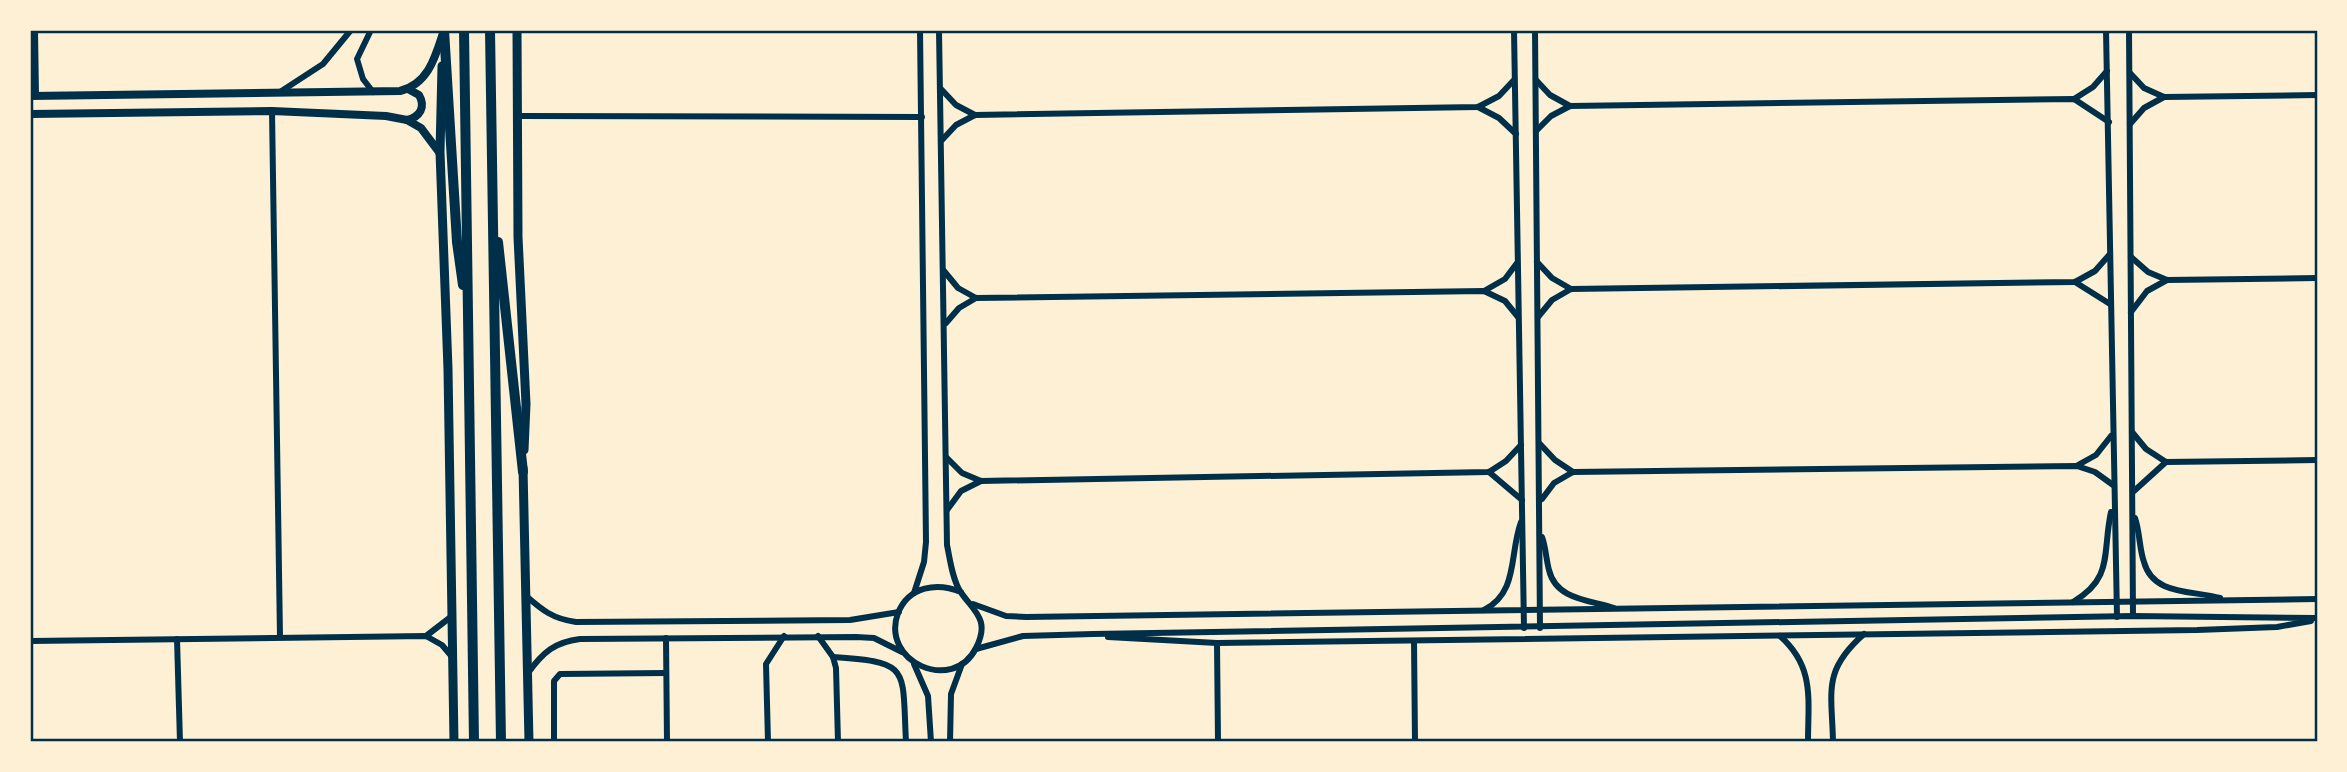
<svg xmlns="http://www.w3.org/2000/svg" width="2347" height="772" viewBox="0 0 2347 772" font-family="'Varela Round',sans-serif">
  <rect width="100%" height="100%" fill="#fdf0d5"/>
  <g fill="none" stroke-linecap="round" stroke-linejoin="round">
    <g stroke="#003049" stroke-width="6">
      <path d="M35,30L36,96"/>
      <path d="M371,30L357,59L363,79L373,92"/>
      <path d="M939,30L947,545C950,559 952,578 960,591C973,611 991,619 976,648C953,694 880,662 898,613C909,586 937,582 961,592"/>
      <path d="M1514,30L1524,628"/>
      <path d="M1535,30L1540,628"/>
      <path d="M2106,30L2117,617"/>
      <path d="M2129,30L2133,616"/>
      <path d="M2130,73L2144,88L2164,97L2317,95"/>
      <path d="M1536,80L1550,95L1570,106"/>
      <path d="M941,89L956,105L975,115"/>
      <path d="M280,92L323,64L351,30"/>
      <path d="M2074,99L2093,87L2107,71"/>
      <path d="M1478,107L1499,118L1516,134"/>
      <path d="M272,111L280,637"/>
      <path d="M519,116L922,117"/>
      <path d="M2130,124L2144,108L2164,97"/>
      <path d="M1536,131L1551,116L1570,106L2074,99L2109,122"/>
      <path d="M942,140L956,125L975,115L1478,107L1499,96L1514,80"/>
      <path d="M2131,257L2148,272L2167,280L2317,278"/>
      <path d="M1537,262L1552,278L1571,289"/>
      <path d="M944,271L958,288L976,298L1484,291L1505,301L1518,317"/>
      <path d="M2075,282L2110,304"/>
      <path d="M1484,291L1505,279L1517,263"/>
      <path d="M2131,312L2147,291L2167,280"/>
      <path d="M1538,317L1552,300L1571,289L2075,282L2095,271L2110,254"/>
      <path d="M946,323L959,308L976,298"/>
      <path d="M2132,432L2146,449L2166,462L2317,460"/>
      <path d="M1540,444L1555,460L1573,472"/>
      <path d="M947,458L962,473L981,481L1489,472L1506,461L1521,445"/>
      <path d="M2078,465L2096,455L2111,436"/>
      <path d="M1489,472L1522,500"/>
      <path d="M2134,491L2166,462"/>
      <path d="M1542,499L1554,483L1573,472L2077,466L2095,472L2113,485"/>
      <path d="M947,510L961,491L981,481"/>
      <path d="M2135,518C2140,532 2139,548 2144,562C2153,596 2193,590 2220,598"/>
      <path d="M1542,537C1546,548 1546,559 1549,570C1556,600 1590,600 1614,608"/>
      <path d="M914,593L924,562L926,542L920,30"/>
      <path d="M525,595C542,610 553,619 576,622L850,620L899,612"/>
      <path d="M2073,602C2114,578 2102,553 2111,512"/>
      <path d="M973,604L1006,616L1026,617L2317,599"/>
      <path d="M1484,610C1519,592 1509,554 1521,522"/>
      <path d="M426,636L452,616"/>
      <path d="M818,636L833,657L836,668L838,742"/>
      <path d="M1780,636C1815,667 1808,699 1808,742"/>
      <path d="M1108,637L1217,643L2197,630L2277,627L2311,621"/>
      <path d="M666,638L667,742"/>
      <path d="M177,639L180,742"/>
      <path d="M30,641L426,636L442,645L453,658"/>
      <path d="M1414,641L1415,742"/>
      <path d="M1217,643L1218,742"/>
      <path d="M976,649L1023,636L1093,634L2133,616L2317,618"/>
      <path d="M833,657C912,662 902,668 906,742"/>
      <path d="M914,664L928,696L931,742"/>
      <path d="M528,673C543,652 555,642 580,639L856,637L874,638L902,652"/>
      <path d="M554,742V681L560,674L666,673"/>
      <path d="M768,742L766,664L784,636"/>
      <path d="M950,742L951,694L962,664"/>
      <path d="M1833,742C1832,691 1822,671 1864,634"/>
    </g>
    <g stroke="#003049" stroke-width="8">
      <path d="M30,96L400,91C428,84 435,58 443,33"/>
      <path d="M30,114L272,111L386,116L407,120L421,128L439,152"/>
      <path d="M407,120C420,117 426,107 419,95L408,89"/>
    </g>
    <g stroke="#003049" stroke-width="9">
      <path d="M517,30L518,237L526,404L524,450"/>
      <path d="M442,66L440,152L448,369L454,742"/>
      <path d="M523,468L529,742"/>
    </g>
    <g stroke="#003049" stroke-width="10">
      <path d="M444,30L457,242L463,285"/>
      <path d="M464,30L474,742"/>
      <path d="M490,30L501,742"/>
      <path d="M498,242L523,472"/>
    </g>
  </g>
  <rect width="2347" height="772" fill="none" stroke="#fdf0d5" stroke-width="63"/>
  <rect x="32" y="32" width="2284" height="708" fill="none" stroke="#003049" stroke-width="2.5"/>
</svg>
